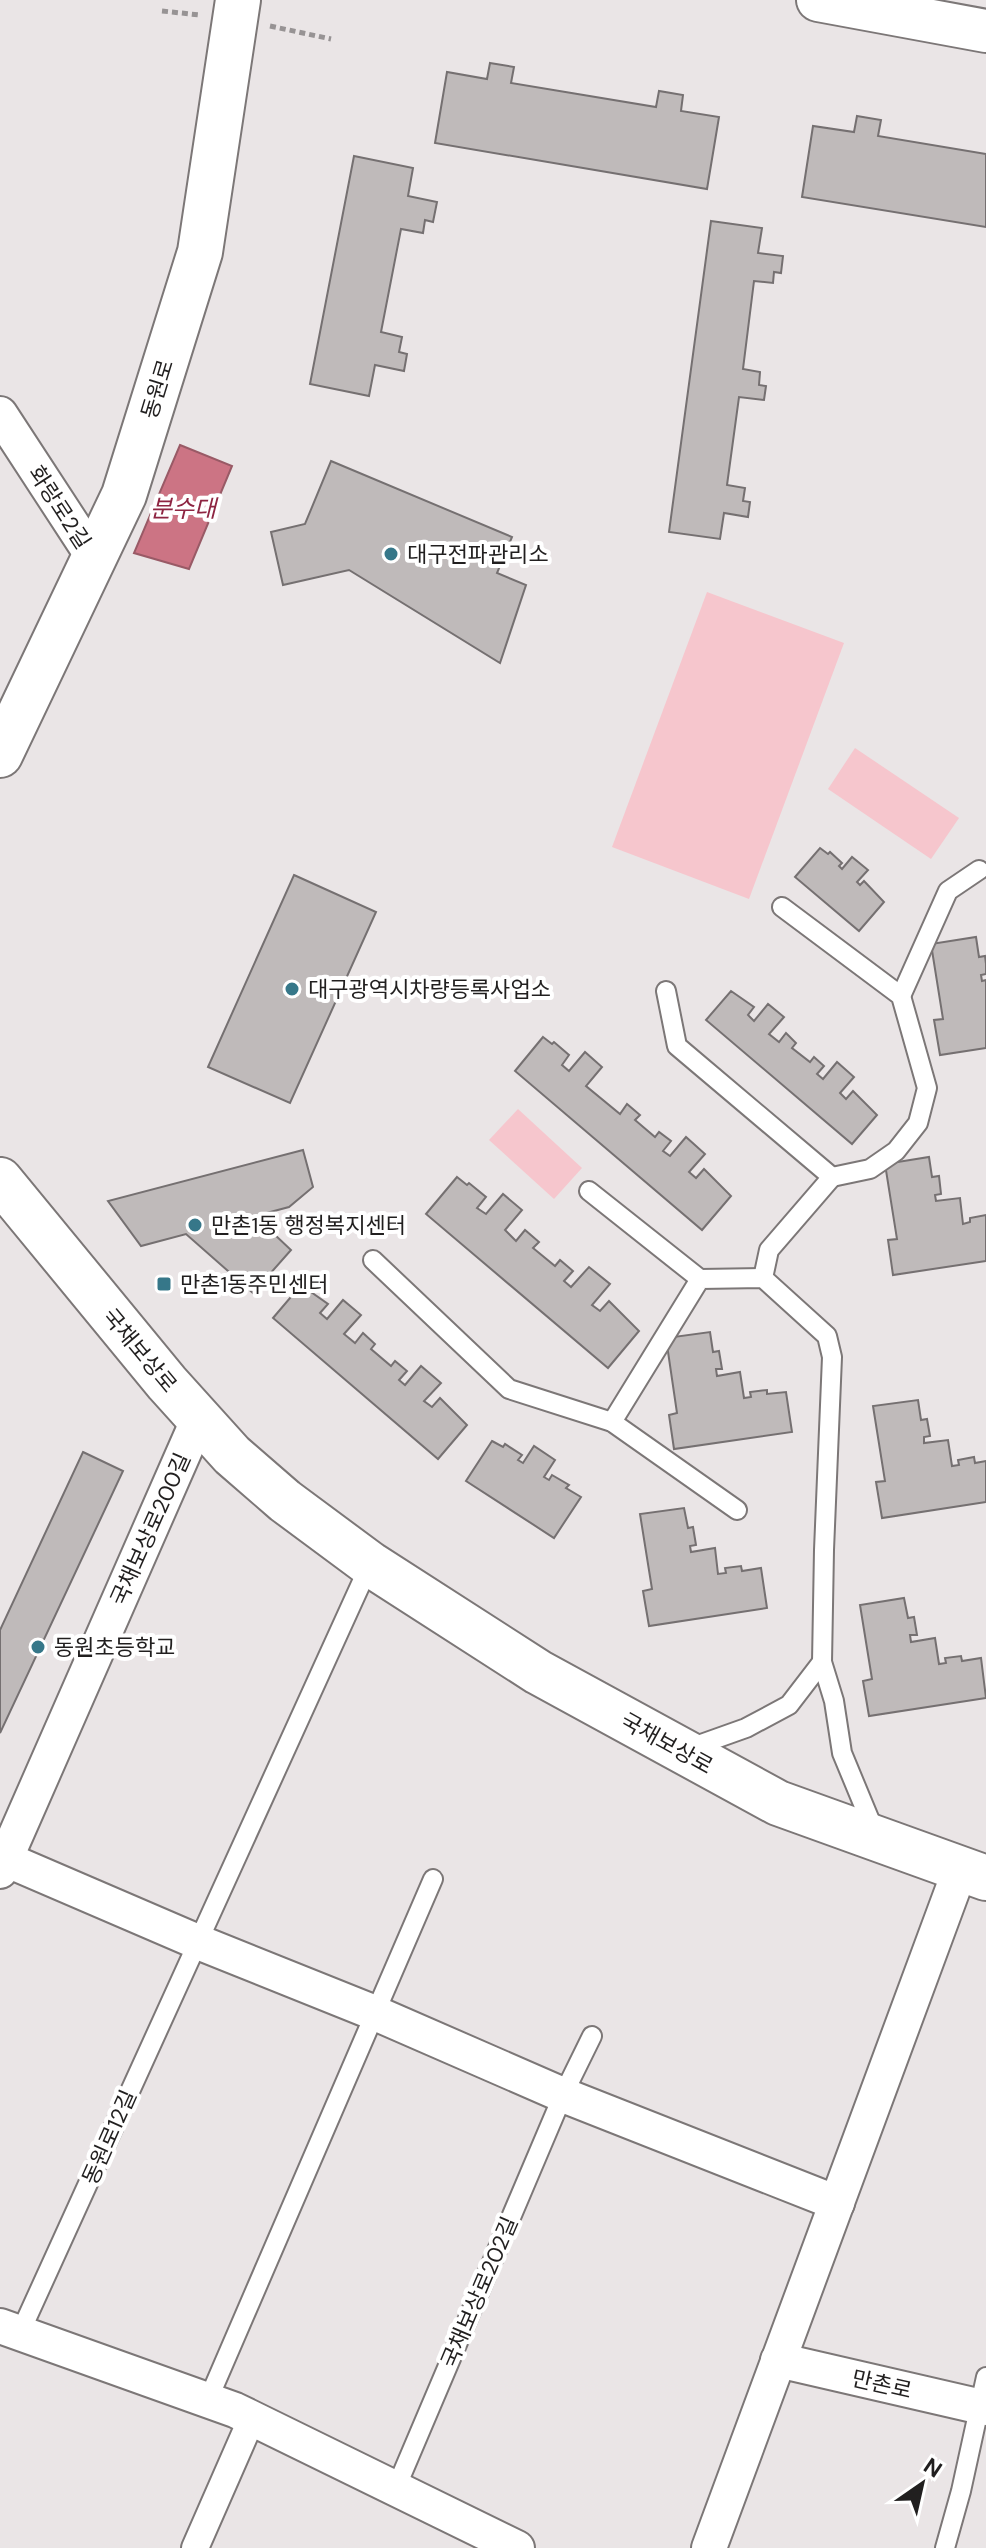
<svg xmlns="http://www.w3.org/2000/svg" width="986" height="2548" viewBox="0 0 986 2548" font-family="'DM Sans','Noto Sans KR',sans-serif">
  <rect width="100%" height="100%" fill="#eae5e6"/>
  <g fill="#f6c6cd">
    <path d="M707,592L844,643L749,899L612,847Z"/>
    <path d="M855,748L959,818L931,859L828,789Z"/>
    <path d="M518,1109L582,1168L554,1199L489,1140Z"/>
  </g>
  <path fill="#cc7484" stroke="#995a66" stroke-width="2" d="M180,445L232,466L189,569L134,553Z"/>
  <g fill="#bfbaba" stroke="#757071" stroke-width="2">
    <path d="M490,63L514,67L511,83L656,107L659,91L683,95L681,111L719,117L707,189L435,143L447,72L487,79Z"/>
    <path d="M857,116L881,120L878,136L986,154V227L802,197L813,126L854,132Z"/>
    <path d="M354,156L413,168L408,196L437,202L433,222L425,220L423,233L401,229L381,332L402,337L399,352L407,354L404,371L375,365L369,396L310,384Z"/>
    <path d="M711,221L762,228L758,253L783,256L781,273L774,272L773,283L754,281L743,369L760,372L759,385L766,386L764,400L739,397L727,485L745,488L743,501L750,502L748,517L724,513L720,539L669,532Z"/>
    <path d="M331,461L512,537L497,573L526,585L500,663L349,570L283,585L271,532L305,524Z"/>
    <path d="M820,848L828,854L830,852L842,863L839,866L842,869L852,857L868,870L857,882L860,885L864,881L884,902L859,931L795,877Z"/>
    <path d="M294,875L376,912L290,1103L208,1067Z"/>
    <path d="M976,937L979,957L985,956L986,964V974L981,975L982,981L986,980V1048L940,1055L934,1020L943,1019L931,944Z"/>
    <path d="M731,991L754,1007L748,1015L754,1021L768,1004L784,1017L769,1034L779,1042L786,1033L796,1043L792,1048L810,1062L814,1057L824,1066L817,1074L823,1079L837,1062L854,1077L840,1093L846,1099L853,1091L877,1115L852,1144L706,1020Z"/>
    <path d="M543,1037L552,1044L554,1042L569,1055L562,1065L569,1071L585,1052L602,1067L586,1086L620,1114L627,1104L640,1115L635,1120L655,1137L659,1132L671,1141L663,1151L670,1156L686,1137L705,1154L689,1172L696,1178L704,1169L731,1196L702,1230L515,1071Z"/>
    <path d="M303,1150L313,1187L289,1207L255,1216L291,1250L253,1293L186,1234L141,1246L108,1201Z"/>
    <path d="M929,1157L932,1177L939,1176L941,1194L935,1195L936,1201L960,1198L963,1224L970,1222V1218L986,1215V1261L893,1275L888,1240L897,1239L885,1164Z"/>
    <path d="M457,1177L467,1185L469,1183L486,1197L477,1208L486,1214L503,1194L522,1210L505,1230L516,1241L525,1230L539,1242L533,1248L555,1266L560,1260L573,1271L564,1281L571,1287L589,1267L610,1284L592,1305L600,1311L609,1301L639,1331L608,1368L426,1214Z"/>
    <path d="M301,1285L328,1304L320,1313L327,1319L343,1300L361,1315L344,1334L355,1343L363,1333L375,1344L371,1349L391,1366L395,1361L407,1371L399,1380L405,1385L421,1366L441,1383L424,1401L432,1407L440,1398L467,1425L438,1459L273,1318Z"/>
    <path d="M710,1332L713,1352L719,1351L722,1369H716L717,1376L740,1372L744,1398L751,1397L750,1392L767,1390V1394L786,1392L792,1432L674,1449L669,1415L677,1413L666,1338Z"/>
    <path d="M918,1400L921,1420L927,1419L930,1436L924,1437V1443L948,1440L952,1466L959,1465L958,1460L974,1457L975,1463L986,1461V1502L882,1518L876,1482L885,1481L873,1406Z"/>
    <path d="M492,1441L503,1447L505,1444L522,1455L518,1460L523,1463L534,1446L555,1460L544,1477L549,1480L552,1475L569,1485L566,1488L581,1497L554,1538L466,1481Z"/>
    <path d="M83,1452L123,1471L0,1733V1630Z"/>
    <path d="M684,1508L688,1528L693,1527L696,1545L690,1546L691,1552L715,1548L718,1574L726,1573L725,1568L741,1566L742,1571L761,1568L767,1608L649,1626L643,1591L652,1589L640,1514Z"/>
    <path d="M904,1598L908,1618L914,1617L917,1635H910L911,1642L935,1638L939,1664L946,1663L945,1658L961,1656L962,1661L981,1658L986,1698L869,1716L863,1681L872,1679L860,1605Z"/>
  </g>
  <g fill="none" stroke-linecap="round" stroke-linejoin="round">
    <g stroke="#7c7777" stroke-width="22">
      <g id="service">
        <path d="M782,907L901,996L927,1088L918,1123L896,1151L870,1169L832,1177"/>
        <path d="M666,991L677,1046L832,1177L769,1250L763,1278"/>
        <path d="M901,996L948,891L979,870"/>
        <path d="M589,1191L700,1279"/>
        <path d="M373,1260L509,1389L612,1422L737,1510"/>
        <path d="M612,1422L700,1279L763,1278L827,1336L832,1357L824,1550L822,1662L834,1701L842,1753L876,1835"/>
        <path d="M687,1749L746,1728L789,1705L822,1662"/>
        <path d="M20,2333L370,1564"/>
        <path d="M208,2400L433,1879"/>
        <path d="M396,2488L563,2095L592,2036"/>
        <path d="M945,2548L961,2491L986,2377"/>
      </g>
    </g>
    <g stroke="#7c7777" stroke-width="30">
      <path id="pedestrian" d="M195,2548L252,2418"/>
    </g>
    <g stroke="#7c7777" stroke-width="38">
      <g id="minor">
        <path d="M0,414L94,558"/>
        <path d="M5,1859L198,1942L375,2013L563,2095L837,2203"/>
        <path d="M0,1871L199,1418"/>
        <path d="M0,2326L235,2410L517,2548"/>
        <path d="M778,2360L986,2408"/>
        <path d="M709,2548L960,1870"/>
      </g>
    </g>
    <g stroke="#7c7777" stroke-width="46">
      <path id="tertiary" d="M818,0L986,31"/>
    </g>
    <g stroke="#7c7777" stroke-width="48">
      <g id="secondary">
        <path d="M0,755L124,495L200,252L238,0"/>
        <path d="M0,1180L167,1383L232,1455L285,1501L370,1564L538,1672L778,1803L986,1878"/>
      </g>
    </g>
    <g stroke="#979394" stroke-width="5" stroke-dasharray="6 4" stroke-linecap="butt">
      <path d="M162,11L200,15"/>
      <path d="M270,26L331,39"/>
    </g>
    <use href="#service" stroke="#fff" stroke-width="18"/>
    <use href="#pedestrian" stroke="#fff" stroke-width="26"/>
    <use href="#minor" stroke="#fff" stroke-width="34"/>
    <use href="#tertiary" stroke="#fff" stroke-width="42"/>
    <use href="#secondary" stroke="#fff" stroke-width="44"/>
  </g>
  <g fill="#367789" stroke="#fff" stroke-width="3">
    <circle cx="391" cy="554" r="8"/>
    <circle cx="292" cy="989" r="8"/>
    <circle cx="195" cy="1225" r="8"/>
    <rect x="156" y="1276" width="16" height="16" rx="4"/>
    <circle cx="38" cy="1647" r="8"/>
  </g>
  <g text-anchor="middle" stroke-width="8" stroke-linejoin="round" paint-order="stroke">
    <g font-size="22" fill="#211f1f" stroke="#fff">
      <text transform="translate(157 389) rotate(-73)" y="8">동원로</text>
      <text transform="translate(60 507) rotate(57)" y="8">화랑로2길</text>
      <text transform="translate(140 1350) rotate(50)" y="8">국채보상로</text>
      <text transform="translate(150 1529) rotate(-66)" y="8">국채보상로200길</text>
      <text transform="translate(667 1743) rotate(29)" y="8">국채보상로</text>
      <text transform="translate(109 2137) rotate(-66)" y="8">동원로12길</text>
      <text transform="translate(479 2292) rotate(-67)" y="8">국채보상로202길</text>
      <text transform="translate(882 2384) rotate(13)" y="8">만촌로</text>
    </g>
    <g font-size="22" fill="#211f1f" stroke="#fff" text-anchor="start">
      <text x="407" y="562">대구전파관리소</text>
      <text x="308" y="997">대구광역시차량등록사업소</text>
      <text x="211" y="1233">만촌1동 행정복지센터</text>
      <text x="180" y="1292">만촌1동주민센터</text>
      <text x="54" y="1655">동원초등학교</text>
    </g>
    <g font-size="24" font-style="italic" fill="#8e2542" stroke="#fff">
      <text x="183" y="517">분수대</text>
    </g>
  </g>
  <g transform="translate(922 2484) rotate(34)" stroke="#ffffff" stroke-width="6" paint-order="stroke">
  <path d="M0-6L14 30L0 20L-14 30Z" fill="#211f1f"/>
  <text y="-12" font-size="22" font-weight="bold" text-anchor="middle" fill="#211f1f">N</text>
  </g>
</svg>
